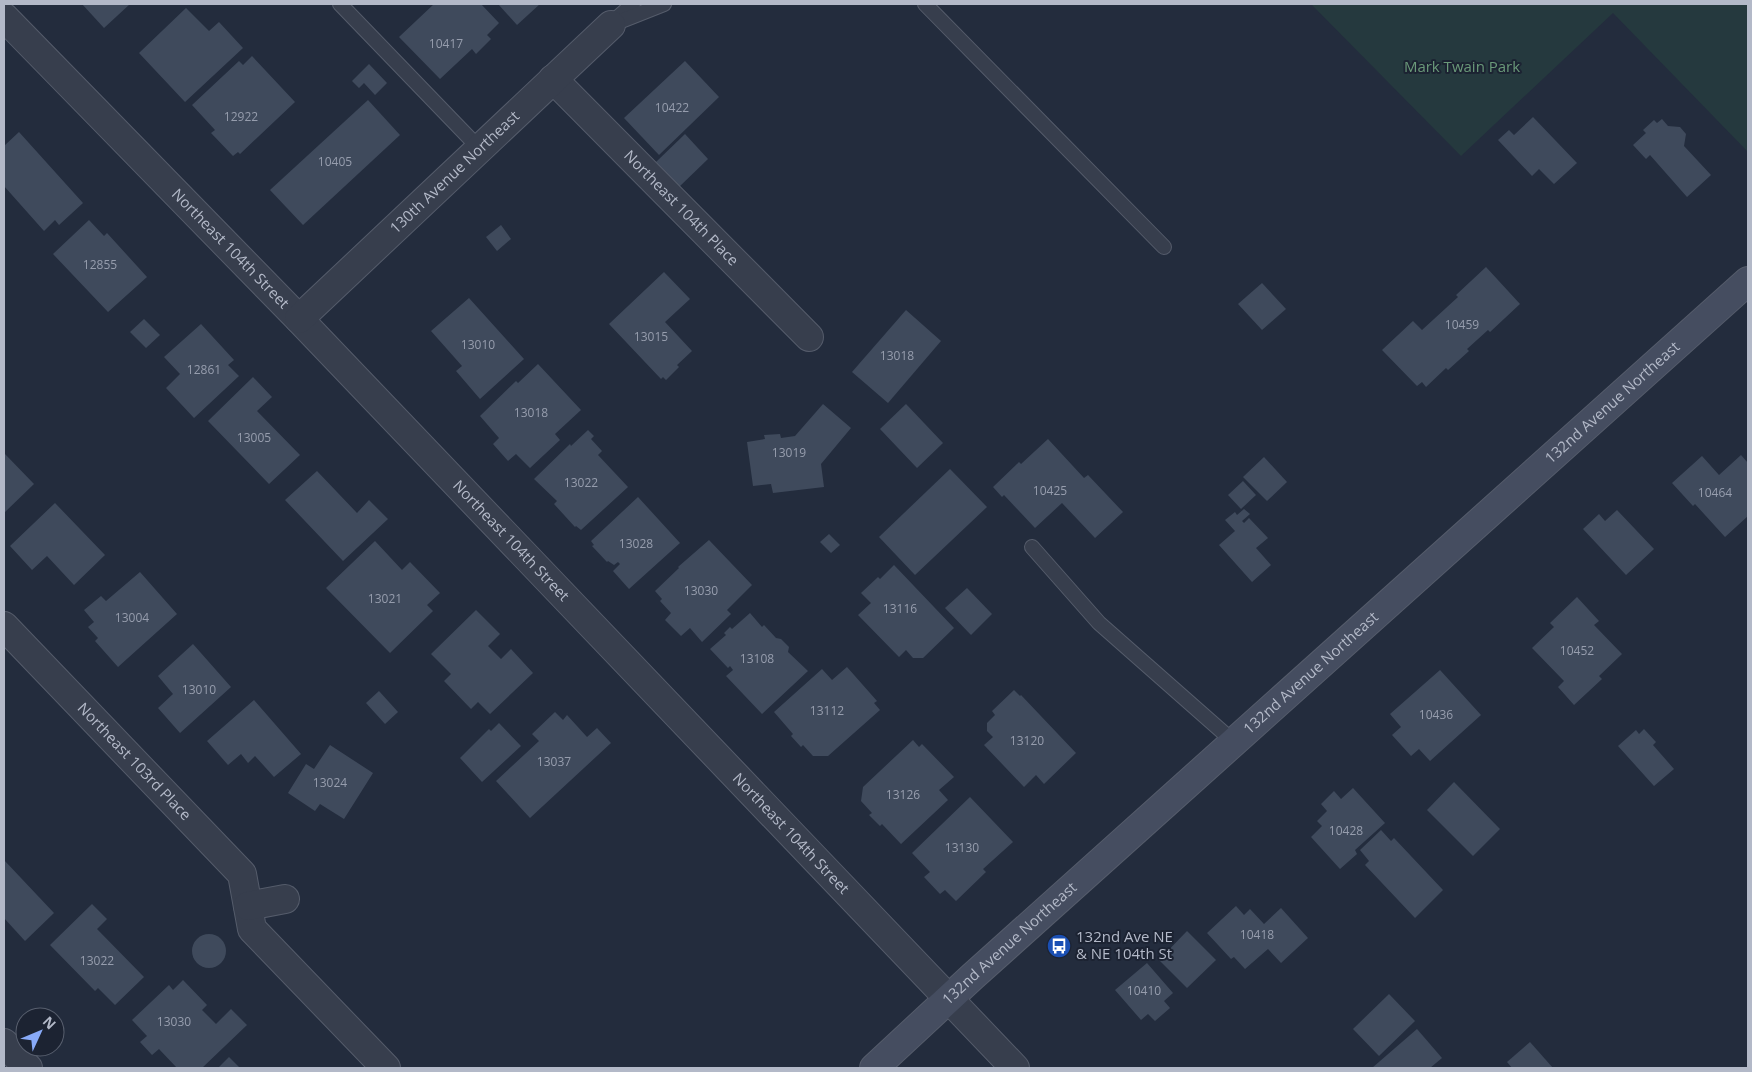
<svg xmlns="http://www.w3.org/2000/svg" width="1752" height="1072" viewBox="0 0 1752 1072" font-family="'Open Sans',sans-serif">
  <rect width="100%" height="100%" fill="#232c3d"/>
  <path fill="#25393e" d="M1311,4H1748V152L1613,13L1461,156Z"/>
  <g fill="#3f4a5c">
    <path d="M82,4H130L104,28Z"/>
    <path d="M434,4H481L499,23L487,35L491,39L476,54L472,49L440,79L399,37Z"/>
    <path d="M498,4H540L517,25Z"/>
    <path d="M186,8L209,31L219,22L243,48L185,102L139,53Z"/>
    <path d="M252,56L295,102L240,154L238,152L233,156L211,133L215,130L192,105L239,61L243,65Z"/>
    <path d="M685,61L719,97L659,155L624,118Z"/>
    <path d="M369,64L387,83L375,95L364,83L359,88L352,81Z"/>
    <path d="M368,100L400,135L303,225L270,190Z"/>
    <path d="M1533,117L1577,163L1554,184L1539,169L1532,176L1498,140L1509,130L1514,135Z"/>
    <path d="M1662,119L1668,126L1680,127L1686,134L1684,146L1711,175L1687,197L1650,155L1646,159L1633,145L1646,133L1643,130L1654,120L1657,123Z"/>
    <path d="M19,132L83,203L59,225L55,220L44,231L4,186V146Z"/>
    <path d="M685,134L708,159L679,187L656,162Z"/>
    <path d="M89,220L104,236L107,233L147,277L108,312L53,254Z"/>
    <path d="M501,225L511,239L497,251L486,237Z"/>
    <path d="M1486,267L1520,304L1490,332L1488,330L1467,349L1469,351L1448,370L1446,368L1426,387L1422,382L1417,386L1382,350L1413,321L1422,330L1458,297L1456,295Z"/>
    <path d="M664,272L690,299L665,322L692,351L677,365L679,367L666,380L663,377L661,379L609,324Z"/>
    <path d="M1262,283L1286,309L1262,330L1238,304Z"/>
    <path d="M469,298L524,359L480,399L456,371L462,366L431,331Z"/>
    <path d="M906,310L941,341L888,403L852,372Z"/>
    <path d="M144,319L160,335L146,348L130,332Z"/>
    <path d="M201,324L234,360L228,365L239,376L194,418L166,388L180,374L164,357Z"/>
    <path d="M538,364L581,410L555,434L560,440L530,468L516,454L508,461L493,444L499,438L480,416L516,381L518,383Z"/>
    <path d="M253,377L272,397L257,411L300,455L269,484L208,421Z"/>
    <path d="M823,404L851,428L821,464L824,487L773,493L771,484L753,486L747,442L765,439L764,435L780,434L781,438L795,436Z"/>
    <path d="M906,404L943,443L917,468L880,429Z"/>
    <path d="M588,430L594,436L591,439L602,451L598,455L628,487L581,530L576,526L575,527L554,504L557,501L534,479L570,444L571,446Z"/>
    <path d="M1048,439L1084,478L1088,475L1123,512L1095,538L1062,503L1035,528L1004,495L1002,497L993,487L1019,462L1021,464Z"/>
    <path d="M4,453L34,484L4,513Z"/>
    <path d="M1741,455L1748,463V516L1725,537L1695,504L1693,506L1672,483L1702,456L1719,475Z"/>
    <path d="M1264,457L1287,482L1267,501L1243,477Z"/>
    <path d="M950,469L987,507L915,575L879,537Z"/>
    <path d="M317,471L357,513L369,500L388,519L343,561L285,500Z"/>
    <path d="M1243,481L1256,495L1241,509L1228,495Z"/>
    <path d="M638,497L680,543L629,589L613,571L620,564L618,562L614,565L608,561L607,562L592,546L594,545L591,541Z"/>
    <path d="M55,503L105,555L74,585L47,556L32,570L10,546Z"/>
    <path d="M1244,509L1250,514L1242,521L1244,523L1249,518L1268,538L1256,548L1271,565L1252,582L1219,545L1235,531L1225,520L1235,512L1237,515Z"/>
    <path d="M1617,510L1654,549L1626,575L1583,529L1599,514L1605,521Z"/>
    <path d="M829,534L840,545L831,553L820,542Z"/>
    <path d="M709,540L752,585L727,610L731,614L702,642L690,628L681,636L665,620L671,613L660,601L662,599L655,591L679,568L678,567Z"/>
    <path d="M375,541L402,570L410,562L440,593L427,605L433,611L390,653L326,588Z"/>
    <path d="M894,565L954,628L923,658H913L906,650L899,657L858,615L871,603L861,593L878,577L880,579Z"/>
    <path d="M140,572L177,614L118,667L95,641L98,638L88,627L94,622L84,610L101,596L106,601Z"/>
    <path d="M967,588L992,614L971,635L945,608Z"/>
    <path d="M1577,597L1599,621L1594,625L1622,654L1599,676L1602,679L1574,705L1558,687L1564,681L1532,648L1554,627L1550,623Z"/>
    <path d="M476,610L500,634L488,646L501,659L511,649L533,673L490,714L478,702L471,709L444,681L451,674L431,654Z"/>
    <path d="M750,613L762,627L764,625L776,638L781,639L789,647L788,652L808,671L762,714L726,676L733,670L730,666L728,668L710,649L726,635L724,633L730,627L732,629Z"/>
    <path d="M193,644L231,687L180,733L158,708L173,694L158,676Z"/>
    <path d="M847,667L877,701L874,703L880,710L828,756H813L803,745L801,747L791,736L793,734L774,712L822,669L832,680Z"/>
    <path d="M1440,670L1481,715L1430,761L1419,749L1411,756L1392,735L1401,727L1390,714Z"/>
    <path d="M1014,690L1020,696L1021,695L1076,753L1044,784L1036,775L1024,787L984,745L993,737L987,731V723L995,715L992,711Z"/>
    <path d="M379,691L398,712L385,724L366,703Z"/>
    <path d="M254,700L301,754L274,777L255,756L248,763L241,754L228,765L207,741Z"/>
    <path d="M555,712L563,720L567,715L587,737L597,728L611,743L530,818L496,781L539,741L532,734Z"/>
    <path d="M499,723L521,746L482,782L460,758L489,729L491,731Z"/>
    <path d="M1644,729L1656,742L1653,745L1674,769L1654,786L1618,746L1636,730L1639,734Z"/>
    <path d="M913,740L919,747L922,744L954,777L939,790L948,800L901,844L882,824L880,826L869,815L872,813L861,801L863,787Z"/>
    <path d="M330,745L373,773L344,819L320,804L315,811L288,793L306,764L314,769Z"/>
    <path d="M1454,782L1500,829L1473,856L1427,810Z"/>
    <path d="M1353,788L1385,823L1355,850L1357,854L1340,869L1311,837L1322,826L1317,821L1327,811L1321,804L1334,791L1341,799Z"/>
    <path d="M970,797L1013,842L983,869L986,872L956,901L945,890L940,894L924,877L930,872L912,853Z"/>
    <path d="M1381,830L1391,841L1394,838L1443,890L1415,918L1365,865L1369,861L1360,850Z"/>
    <path d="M4,860L54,913L25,941L4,918Z"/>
    <path d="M92,904L107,919L97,929L144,977L115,1005L98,988L95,991L50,945Z"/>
    <path d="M1236,906L1244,915L1250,909L1264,924L1281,908L1308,938L1281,963L1268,949L1245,969L1234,957L1231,959L1207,933Z"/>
    <path d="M1187,931L1216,960L1187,988L1159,960Z"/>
    <circle cx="209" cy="951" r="17"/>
    <path d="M1147,963L1173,993L1164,1001L1170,1008L1155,1021L1148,1014L1141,1020L1115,990Z"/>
    <path d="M183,980L207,1005L202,1010L216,1024L231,1009L247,1025L202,1068H177L159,1049L152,1055L140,1042L147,1036L132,1020L169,985L173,990Z"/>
    <path d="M1389,994L1415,1021L1379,1056L1353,1029Z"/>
    <path d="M1417,1029L1442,1058L1430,1068H1372Z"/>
    <path d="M1530,1042L1553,1068H1512L1507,1062Z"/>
    <path d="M229,1057L240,1068H218Z"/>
  </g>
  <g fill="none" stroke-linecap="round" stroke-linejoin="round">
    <g stroke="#555c6b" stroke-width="16">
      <g id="lane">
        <path d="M340,4L480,149"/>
        <path d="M925,4L1164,247"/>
        <path d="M616,19L633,4"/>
        <path d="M611,25L664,4"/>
        <path d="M1032,547L1099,623L1234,742"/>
      </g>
    </g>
    <g stroke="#555c6b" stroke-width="30">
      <g id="street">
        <path id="s1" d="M4,17L299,319L1015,1068"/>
        <path id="s2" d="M553,79L809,337"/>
        <path id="s3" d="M299,319L611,25"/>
        <path id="s4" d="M4,626L242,874L252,929L386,1068"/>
        <path d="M248,906L285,899"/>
        <path d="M4,1043L28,1068"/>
      </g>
    </g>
    <g stroke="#555c6b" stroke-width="30">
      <g id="secondary">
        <path id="s5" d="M874,1068L972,977L1748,281"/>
      </g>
    </g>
    <use href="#lane" stroke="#373e4d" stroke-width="14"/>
    <use href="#street" stroke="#373e4d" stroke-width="28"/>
    <use href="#secondary" stroke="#454d60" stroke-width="28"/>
  </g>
  <defs>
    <g id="bus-disc" transform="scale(1.25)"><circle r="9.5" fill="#1a4fb4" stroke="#1c2332"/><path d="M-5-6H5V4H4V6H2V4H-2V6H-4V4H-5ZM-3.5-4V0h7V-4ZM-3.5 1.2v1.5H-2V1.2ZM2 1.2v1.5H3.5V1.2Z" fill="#fff"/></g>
  </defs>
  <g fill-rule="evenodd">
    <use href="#bus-disc" x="1059" y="946"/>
  </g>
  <g text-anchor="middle" stroke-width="4" stroke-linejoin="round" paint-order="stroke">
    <g font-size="12" fill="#969dad">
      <text x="446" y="48">10417</text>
      <text x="672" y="112">10422</text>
      <text x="241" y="121">12922</text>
      <text x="335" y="166">10405</text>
      <text x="100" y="269">12855</text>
      <text x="1462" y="329">10459</text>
      <text x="651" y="341">13015</text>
      <text x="478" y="349">13010</text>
      <text x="897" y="360">13018</text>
      <text x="204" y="374">12861</text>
      <text x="531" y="417">13018</text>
      <text x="254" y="442">13005</text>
      <text x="789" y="457">13019</text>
      <text x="581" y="487">13022</text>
      <text x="1050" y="495">10425</text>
      <text x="1715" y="497">10464</text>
      <text x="636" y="548">13028</text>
      <text x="701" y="595">13030</text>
      <text x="385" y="603">13021</text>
      <text x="900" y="613">13116</text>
      <text x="132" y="622">13004</text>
      <text x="1577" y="655">10452</text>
      <text x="757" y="663">13108</text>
      <text x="199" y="694">13010</text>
      <text x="827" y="715">13112</text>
      <text x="1436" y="719">10436</text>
      <text x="1027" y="745">13120</text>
      <text x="554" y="766">13037</text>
      <text x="330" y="787">13024</text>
      <text x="903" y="799">13126</text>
      <text x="1346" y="835">10428</text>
      <text x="962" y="852">13130</text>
      <text x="1257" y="939">10418</text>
      <text x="97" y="965">13022</text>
      <text x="1144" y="995">10410</text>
      <text x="174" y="1026">13030</text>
    </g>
    <g font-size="15" fill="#6a9979" stroke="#1c2332">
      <text x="1462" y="72">Mark Twain Park</text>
    </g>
    <g font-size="15" fill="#b3b9c8" stroke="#1c2332">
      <text dy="5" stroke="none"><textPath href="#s3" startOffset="214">130th Avenue Northeast</textPath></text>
      <text dy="5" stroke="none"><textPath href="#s2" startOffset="182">Northeast 104th Place</textPath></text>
      <text dy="5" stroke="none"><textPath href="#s1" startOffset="324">Northeast 104th Street</textPath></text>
      <text dy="5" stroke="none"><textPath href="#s5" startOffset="994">132nd Avenue Northeast</textPath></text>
      <text dy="5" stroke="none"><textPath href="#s1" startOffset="729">Northeast 104th Street</textPath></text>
      <text dy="5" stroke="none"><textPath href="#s5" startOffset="589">132nd Avenue Northeast</textPath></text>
      <text dy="5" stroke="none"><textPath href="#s4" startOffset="188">Northeast 103rd Place</textPath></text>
      <text dy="5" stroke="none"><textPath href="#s1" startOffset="1134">Northeast 104th Street</textPath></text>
      <text dy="5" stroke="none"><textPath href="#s5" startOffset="184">132nd Avenue Northeast</textPath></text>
    </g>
    <g font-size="15" fill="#b3b9c8" stroke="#1c2332" text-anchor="start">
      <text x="1076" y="942">132nd Ave NE<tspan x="1076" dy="17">&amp; NE 104th St</tspan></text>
    </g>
  </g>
  <rect width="1752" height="1072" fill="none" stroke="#b3b9c8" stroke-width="10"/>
  <g transform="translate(40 1032) rotate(46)"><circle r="24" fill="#1c2332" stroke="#585f6e"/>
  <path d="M0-4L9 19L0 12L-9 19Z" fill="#88aaf8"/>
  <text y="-8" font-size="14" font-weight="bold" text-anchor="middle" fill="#b3b9c8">N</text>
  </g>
</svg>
